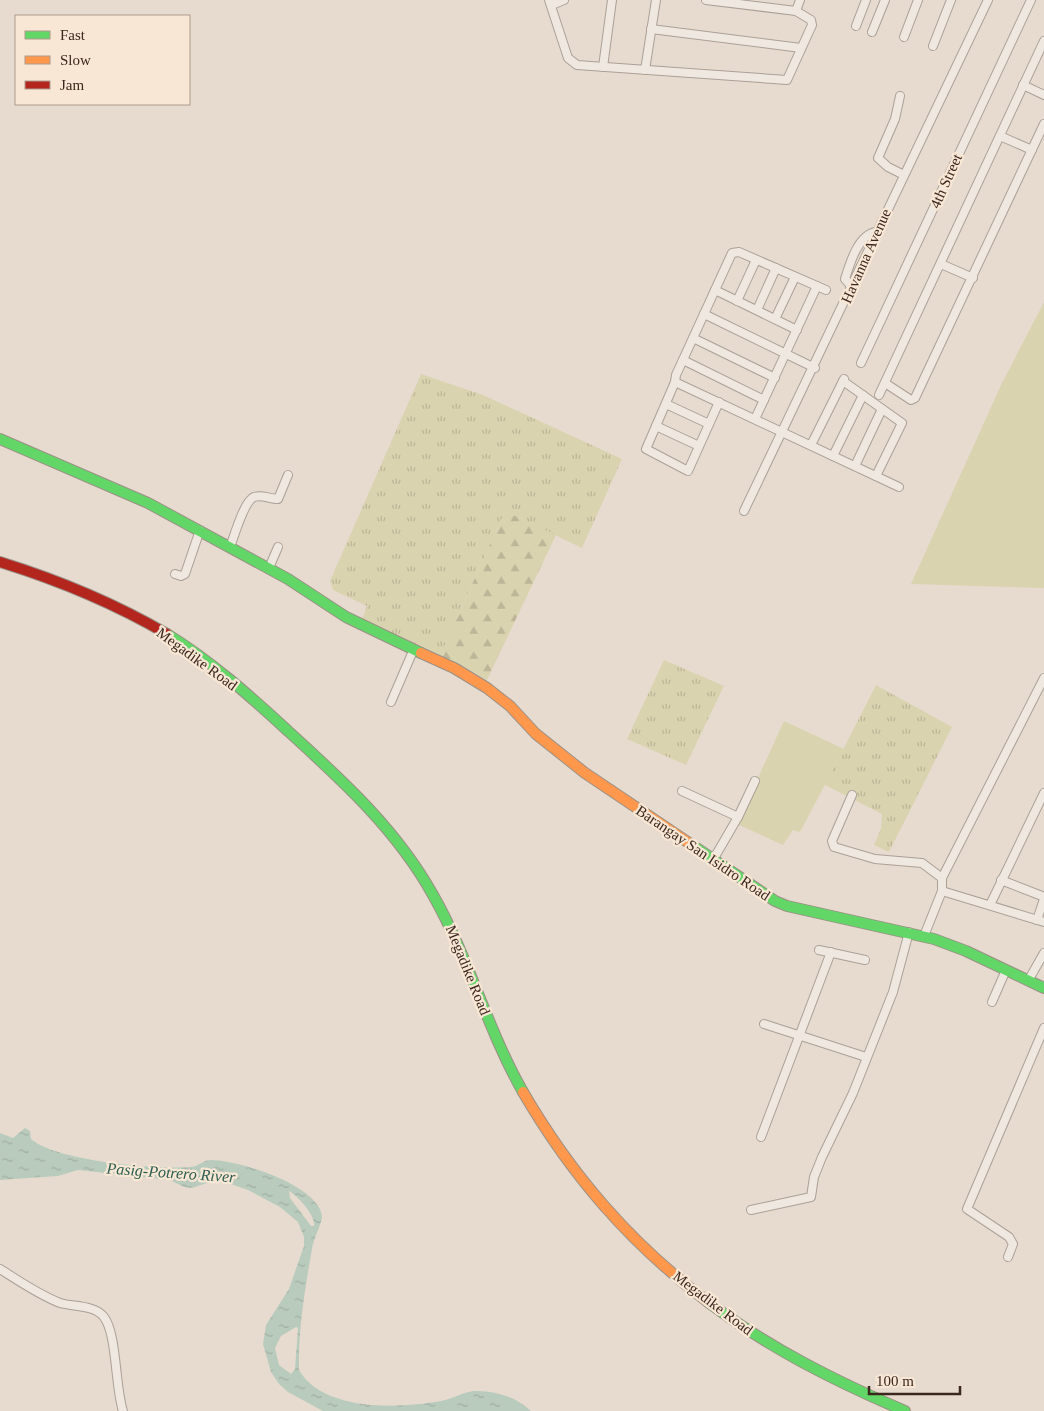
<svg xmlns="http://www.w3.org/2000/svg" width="1044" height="1411" viewBox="0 0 1044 1411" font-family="'Times New Roman',serif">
  <defs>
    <pattern id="grass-tufts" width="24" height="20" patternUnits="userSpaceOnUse" patternTransform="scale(1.25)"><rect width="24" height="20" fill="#dad3b0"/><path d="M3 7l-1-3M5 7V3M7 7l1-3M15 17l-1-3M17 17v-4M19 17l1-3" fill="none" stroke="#bcb597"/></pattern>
    <pattern id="forest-firs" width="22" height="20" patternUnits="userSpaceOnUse" patternTransform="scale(1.25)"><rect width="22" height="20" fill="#dad3b0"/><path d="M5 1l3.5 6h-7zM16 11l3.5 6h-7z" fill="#bcb597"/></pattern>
    <pattern id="water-ripples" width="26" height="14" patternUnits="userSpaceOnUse" patternTransform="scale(1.25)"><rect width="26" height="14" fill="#b9cbbd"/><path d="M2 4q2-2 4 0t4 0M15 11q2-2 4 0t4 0" fill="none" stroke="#a0aea2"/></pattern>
  </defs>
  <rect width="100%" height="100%" fill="#e6dbce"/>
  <g fill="url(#grass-tufts)">
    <path d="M421,374L483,395L622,459L582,548L505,511L439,658L361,622L367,606L333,590L330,581Z"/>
    <path d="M664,660L724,686L686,765L627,739Z"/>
    <path d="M876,685L952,727L889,852L874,845L881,829L882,814L825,785Z"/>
  </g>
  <path fill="url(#forest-firs)" d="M505,511L556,535L486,682L439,658Z"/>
  <g fill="#dad3b0">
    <path d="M1044,302V588L911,584L1002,383Z"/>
    <path d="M784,721L844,749L800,832L793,830L783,845L737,824Z"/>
  </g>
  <path fill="url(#water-ripples)" fill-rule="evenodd" d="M25,1128L30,1131L31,1139C56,1161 156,1170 190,1167C198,1167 203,1160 211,1160C238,1160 318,1185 322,1216C322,1224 313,1239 312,1249C305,1288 298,1330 299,1370C323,1411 396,1409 441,1401C452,1399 463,1392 474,1391C495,1390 516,1397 531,1411H323L288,1392L279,1384L271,1372L263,1344L266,1325L289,1289L304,1246V1237L298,1222L280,1207L248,1190L228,1183L213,1181L192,1188L184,1187L170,1180L78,1170L58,1176L0,1180V1133L13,1138ZM289,1191C298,1196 316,1216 314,1226H311L290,1198ZM296,1327L298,1328L295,1369L291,1374L279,1365L275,1348L281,1336Z"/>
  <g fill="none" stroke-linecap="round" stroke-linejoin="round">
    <g stroke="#aca097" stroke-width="10">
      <g id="street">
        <path d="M549,0L568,58L577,65L787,80L812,25L811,20L796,11L800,0"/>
        <path d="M706,0L796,11"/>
        <path d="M552,5L564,0"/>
        <path d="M856,26L866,0"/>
        <path d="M651,29L801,48"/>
        <path d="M872,32L885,0"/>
        <path d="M904,37L918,0"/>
        <path d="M933,46L951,0"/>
        <path d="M603,67L612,0"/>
        <path d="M645,70L656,0"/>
        <path d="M1023,85L1044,95"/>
        <path d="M900,96L895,119L878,158L888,167L904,175"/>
        <path d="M1000,136L1032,150"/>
        <path d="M941,264L973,278"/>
        <path d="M852,287L845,279C850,263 858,235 876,232"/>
        <path d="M715,290L797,330"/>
        <path d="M737,301L756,260"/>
        <path d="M757,310L776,268"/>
        <path d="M704,314L815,368"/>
        <path d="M775,319L795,277"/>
        <path d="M693,338L775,378"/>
        <path d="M683,360L764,400"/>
        <path d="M861,363L1031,0"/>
        <path d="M843,381L902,423L876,476"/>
        <path d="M675,382L899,487"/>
        <path d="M885,383L911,400L915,398L1044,124"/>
        <path d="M879,395L1044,41"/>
        <path d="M719,402L688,471L646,449L675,382L676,375L732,253L739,252L826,290"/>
        <path d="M666,404L709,424"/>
        <path d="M755,419L817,286"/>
        <path d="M656,426L699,446"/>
        <path d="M811,445L844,379"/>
        <path d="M833,456L863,395"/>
        <path d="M855,466L882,409"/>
        <path d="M744,511L988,0"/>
        <path d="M230,547C234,537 244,501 254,497C261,494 270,499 278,499L288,475"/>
        <path d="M269,568L278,547"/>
        <path d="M175,574L181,576L185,574L200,530"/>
        <path d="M391,702L413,651"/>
        <path d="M682,791L738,817"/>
        <path d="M852,795L832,841L834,847L875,859L922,863L942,878"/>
        <path d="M713,860L738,817L755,781"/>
        <path d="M1001,880L1042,896L1044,899L1037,920"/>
        <path d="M942,891L1044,922"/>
        <path d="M990,905L1044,793"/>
        <path d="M924,936L942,891V878L1044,678"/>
        <path d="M819,950L865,960"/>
        <path d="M1028,981L1044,953"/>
        <path d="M992,1002L1006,970"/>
        <path d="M764,1024L866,1057"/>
        <path d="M761,1137L831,952"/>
        <path d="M751,1210L811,1197L814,1177L822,1157L853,1093L893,992L909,932"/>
        <path d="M1008,1257L1013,1244L1009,1237L967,1209L1044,1028"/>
        <path d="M0,1269C19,1281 39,1295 60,1303C74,1307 95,1305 104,1317C117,1334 115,1387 123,1411"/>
      </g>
    </g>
    <g stroke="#9b9087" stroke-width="12">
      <g id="fast">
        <path d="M0,439L148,503L288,579L346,617L421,653"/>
        <path d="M167,634C211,661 250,696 288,731C343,781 397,830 433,895C469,958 487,1029 523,1092"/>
        <path d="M692,845L775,901L787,906L934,939L966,951L1044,988"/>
        <path d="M708,1302C769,1348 835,1381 905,1411"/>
      </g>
    </g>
    <g stroke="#9b9087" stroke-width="12">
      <g id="slow">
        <path d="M421,653L454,668L487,688L510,706L536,734L585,773L692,845"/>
        <path d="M523,1092C572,1176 630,1243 708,1302"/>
      </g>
    </g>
    <g stroke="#9b9087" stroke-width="12">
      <path id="jam" d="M0,562C58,580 114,603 167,634"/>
    </g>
    <use href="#street" stroke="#eee8e0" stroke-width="8"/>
    <use href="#fast" stroke="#63d668" stroke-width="10"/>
    <use href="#slow" stroke="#ff974d" stroke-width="10"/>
    <use href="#jam" stroke="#b3261e" stroke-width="10"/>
  </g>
  <g text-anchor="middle" stroke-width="4.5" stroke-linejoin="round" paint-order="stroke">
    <g font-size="15" fill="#3c271e" stroke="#f8e7d4">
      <text transform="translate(946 181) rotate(-66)" y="5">4th Street</text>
      <text transform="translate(866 256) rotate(-66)" y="5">Havanna Avenue</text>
      <text transform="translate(197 659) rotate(36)" y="5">Megadike Road</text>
      <text transform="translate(703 853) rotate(34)" y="5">Barangay San Isidro Road</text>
      <text transform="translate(468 970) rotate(68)" y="5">Megadike Road</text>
      <text transform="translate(713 1303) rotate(37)" y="5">Megadike Road</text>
    </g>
    <g font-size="16" font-style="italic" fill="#2c5d51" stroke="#f8e7d4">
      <text transform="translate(171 1172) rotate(4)" y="6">Pasig-Potrero River</text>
    </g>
  </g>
  <rect x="15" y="15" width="175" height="90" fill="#f8e7d4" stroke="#ad9a8b"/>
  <rect x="25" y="31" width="25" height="8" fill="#63d668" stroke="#ad9a8b"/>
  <text x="60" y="40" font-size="15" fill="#3c271e">Fast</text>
  <rect x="25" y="56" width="25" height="8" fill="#ff974d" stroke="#ad9a8b"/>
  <text x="60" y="65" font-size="15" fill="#3c271e">Slow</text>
  <rect x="25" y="81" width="25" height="8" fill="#b3261e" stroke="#ad9a8b"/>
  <text x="60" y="90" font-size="15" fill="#3c271e">Jam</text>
  <path d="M869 1386v8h91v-8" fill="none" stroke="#3c271e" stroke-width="2.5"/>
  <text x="876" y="1386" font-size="15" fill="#3c271e" stroke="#f8e7d4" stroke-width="4" paint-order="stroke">100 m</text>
</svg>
